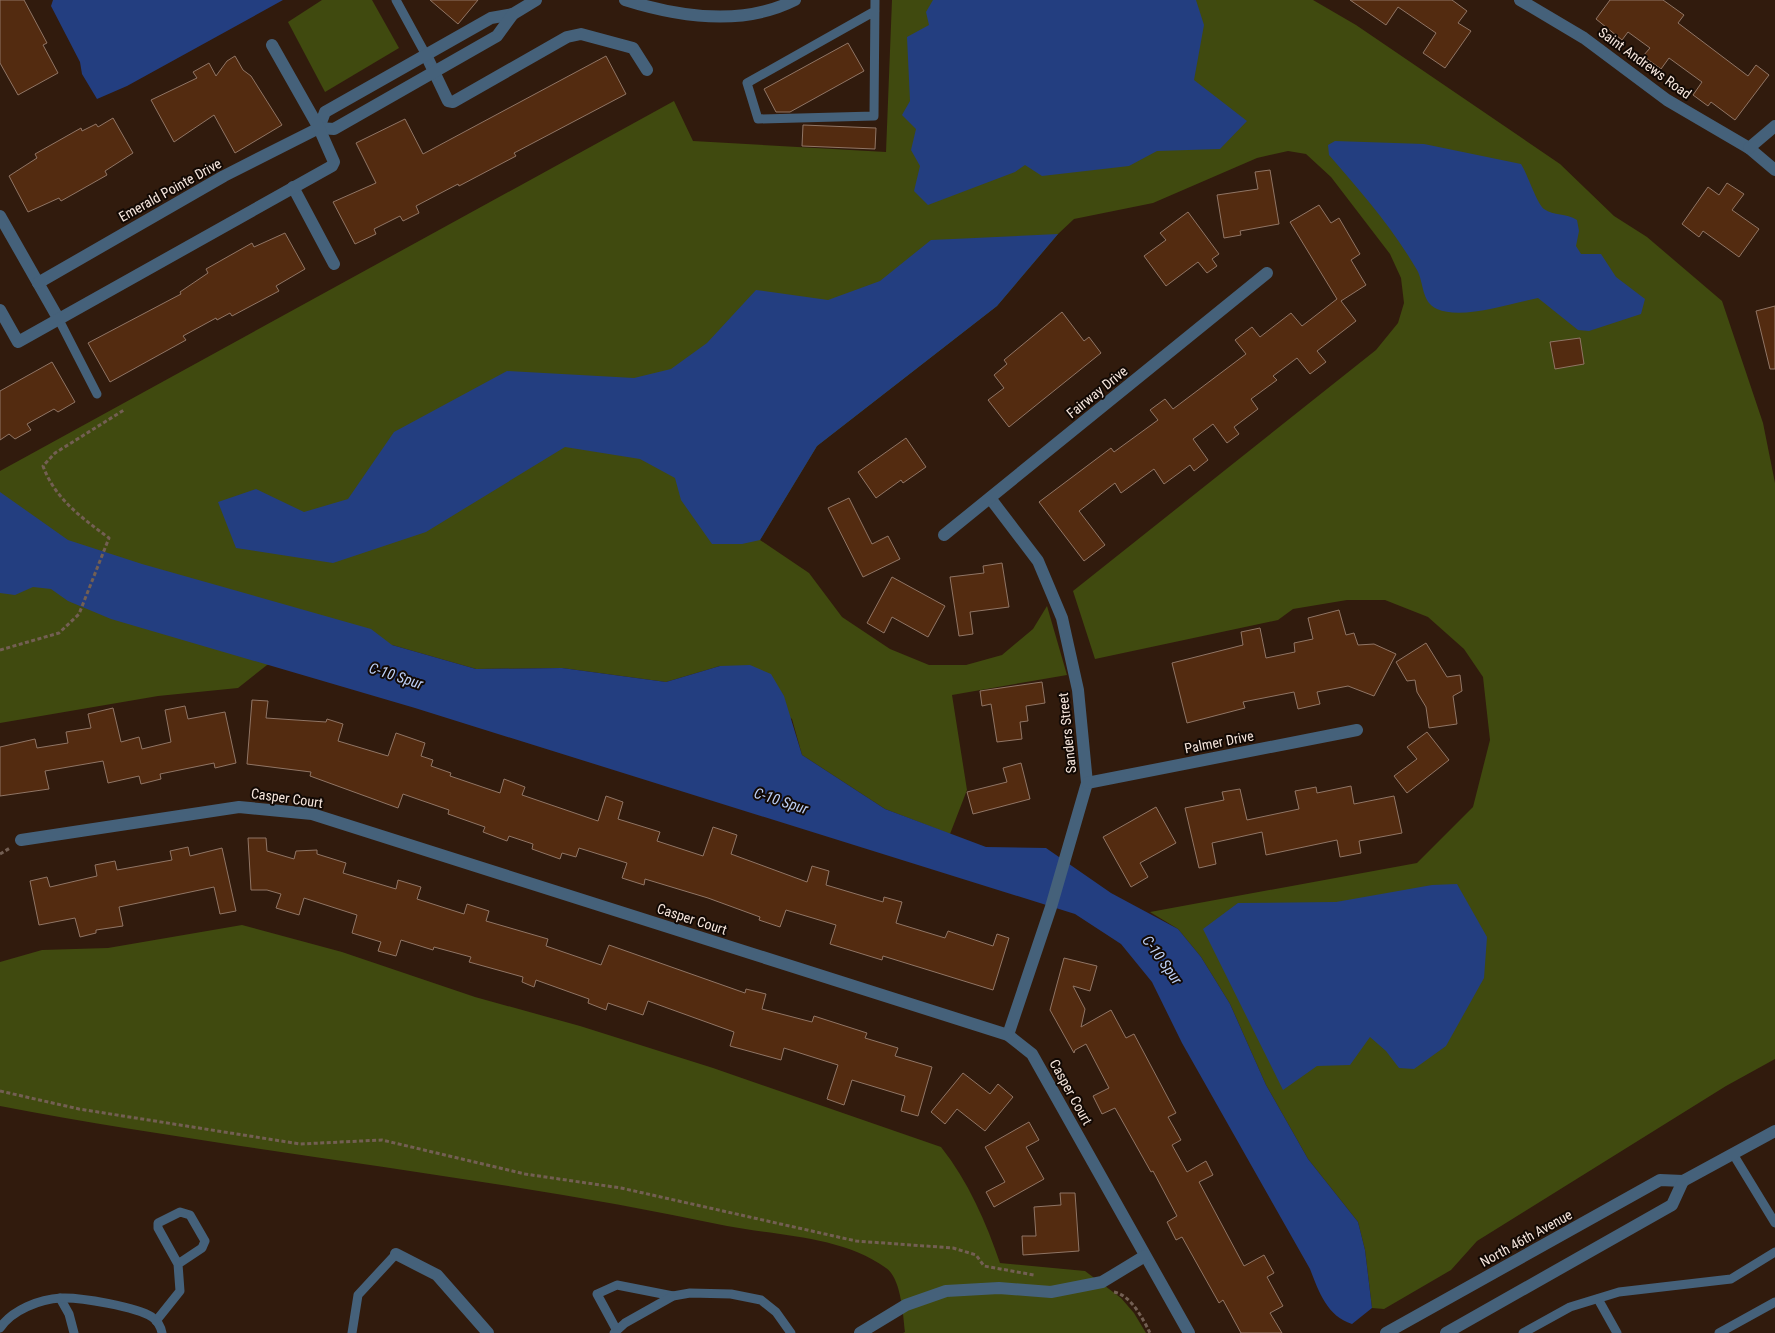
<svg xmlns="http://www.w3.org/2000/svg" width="1775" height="1333" viewBox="0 0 1775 1333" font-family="'Roboto Condensed',sans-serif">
  <rect width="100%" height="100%" fill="#311b0d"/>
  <g fill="#404a0f">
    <path d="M322,0H372L399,48L325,92L288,22Z"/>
    <path d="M892,0H1313L1356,25L1560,164L1614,216L1647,237L1722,301L1763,423L1775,483V1059L1726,1086L1477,1241L1451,1270L1384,1309L1372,1308L1365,1250L1358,1222L1308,1159L1266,1085L1230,1004L1201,957L1178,929L1150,912L1417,863L1473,807L1490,740L1483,677L1464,649L1428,617L1385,600H1347L1293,609L1278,620L1095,659L1073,591L1376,350L1398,323L1404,303L1401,278L1390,254L1331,177L1306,154L1288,151L1257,158L1153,203L1074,219L1058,234L997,306L817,446L760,540L809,573L842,617L890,649L929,665H966L1002,655L1033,629L1047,606L1067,675L952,695L967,790L950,834L885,809L802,755L792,719L720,666L666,682L562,668L476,669L392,645L267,665L238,688L158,696L0,723V471L674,101L693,141L886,152Z"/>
    <path d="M242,925L342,952L475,997L580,1026L713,1068L941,1147C968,1181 986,1222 1000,1263L1085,1271L1121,1298L1134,1313L1146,1333H903L905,1332C903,1314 901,1278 886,1268C842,1236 779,1236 727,1226C487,1175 241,1152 0,1106V962L42,950L108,948Z"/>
  </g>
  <g fill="#233e80">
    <path d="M53,0H283L127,86L97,99L82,74L80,62L51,6Z"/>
    <path d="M933,0H1196L1204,25L1194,80L1247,121L1220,149L1157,151L1129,166L1042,176L1025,165L1015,172L928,205L914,191L920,166L911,150L916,129L902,115L910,101L907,37L929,25L926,12Z"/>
    <path d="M1335,141L1424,144L1521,164C1527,173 1537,204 1544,209C1554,216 1566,213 1577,220L1579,231L1576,246L1581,254H1601L1616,277L1645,299L1641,314L1589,331L1578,330L1538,298C1512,303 1462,320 1437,309C1421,302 1424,282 1417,270C1392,227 1361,192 1329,155L1328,145Z"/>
    <path d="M1058,234L997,306L817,446L760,540L742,544H712L681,500L675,478L640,459L565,447L426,532L333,563L236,548L218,502L256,489L304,512L348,499L394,432L507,371L634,378L671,369L707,343L756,290L828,300L880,281L931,240Z"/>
    <path d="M0,492L68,540L142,564L371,629L392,645L476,669L562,668L666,682L720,666L750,665L771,674L784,696L802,755L885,809L986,847L1046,848L1111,893L1178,929L1201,957L1230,1004L1266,1085L1308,1159L1358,1222L1365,1250L1372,1308L1352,1324C1327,1316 1319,1292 1310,1269L1182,1043L1152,982L1121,944L1075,914L415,708L111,619L68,601L51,589L33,587L15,595L0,593Z"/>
    <path d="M1457,884L1487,937L1484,978L1446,1046L1414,1069L1399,1068L1386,1051L1370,1037L1350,1065L1317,1066L1283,1090L1203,929L1238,903L1336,902L1432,885Z"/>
  </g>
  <g fill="#532b10" stroke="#907565">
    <path d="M0,0H24L47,43L43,45L58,73L18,95L0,63Z"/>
    <path d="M430,0H478L458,24Z"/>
    <path d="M1350,0H1452L1467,11L1458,23L1471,31L1445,68L1423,53L1436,33L1398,7L1386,25Z"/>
    <path d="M1610,0H1663L1684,15L1678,23L1748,76L1756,65L1769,75L1735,120L1711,102L1708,106L1693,95L1702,82L1669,58L1661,69L1643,56L1650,48L1628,32L1622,40L1596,19Z"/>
    <path d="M848,43L864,71L790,112H776L764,89Z"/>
    <path d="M235,56L243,70L251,76L282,125L235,153L214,115L174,142L151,100L197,78L193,72L209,63L216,76L227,61Z"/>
    <path d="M606,56L626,94L514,153L516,156L459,186L458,184L416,206L419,213L403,221L400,216L374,229L376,234L355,244L333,202L376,183L356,143L405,119L423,154Z"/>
    <path d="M113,118L133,153L105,171L107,175L77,192L61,201L59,198L28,212L9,176L37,158L35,154L81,128L82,131L96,124L98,127Z"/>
    <path d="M803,125L876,128L875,149L802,146Z"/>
    <path d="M1270,170L1279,224L1240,231L1241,235L1224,238L1217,195L1258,189L1255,172Z"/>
    <path d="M1727,183L1744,194L1732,210L1759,229L1739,257L1703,231L1699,237L1682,224L1708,187L1719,195Z"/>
    <path d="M1319,205L1331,223L1339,218L1360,254L1351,260L1366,285L1341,301L1356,321L1317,351L1326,362L1310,374L1297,358L1273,376L1277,380L1251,399L1258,409L1234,427L1239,434L1227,443L1213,424L1193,439L1208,460L1194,471L1190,465L1164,484L1154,469L1121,493L1115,483L1079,511L1105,545L1084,561L1039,502L1111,448L1114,452L1158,420L1150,410L1165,399L1173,409L1246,354L1235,340L1252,327L1260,337L1291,313L1302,326L1337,299L1290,222Z"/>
    <path d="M1188,212L1219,254L1212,259L1217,266L1207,273L1198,262L1166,286L1144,256L1166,240L1160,233Z"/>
    <path d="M285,233L305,269L276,286L279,291L232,316L230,313L217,320L216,318L183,336L186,340L110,382L88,343L181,294L180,292L208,273L206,269L252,243L254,247Z"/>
    <path d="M1775,306V369H1770L1756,311Z"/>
    <path d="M1062,312L1084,341L1089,337L1101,353L1009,427L988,400L1004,388L994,375L1007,364L1004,360Z"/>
    <path d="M1580,338L1584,364L1555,369L1550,342Z"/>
    <path d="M52,362L75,402L58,412L54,409L27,424L31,430L15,439L9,434L0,440V391Z"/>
    <path d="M906,438L926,467L903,483L901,480L876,498L858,472Z"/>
    <path d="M849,498L872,544L888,536L900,559L863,577L828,508Z"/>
    <path d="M1002,563L1009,607L970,612L973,634L959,636L950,577L984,573L983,566Z"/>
    <path d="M892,577L945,606L928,637L892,617L884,633L867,623Z"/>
    <path d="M1339,610L1346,635L1354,633L1358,645L1374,644L1396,654L1374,696L1348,686L1317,692L1320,704L1298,709L1294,692L1243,702L1245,708L1187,723L1172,663L1243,645L1241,632L1260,628L1266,658L1295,652L1294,643L1313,639L1308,618Z"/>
    <path d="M1426,643L1447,677L1460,675L1462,691L1453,696L1457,724L1429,728L1426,707L1417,692L1415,680L1407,681L1396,662Z"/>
    <path d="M1042,682L1045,703L1026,706L1028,721L1020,722L1022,739L997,742L991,704L982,706L980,691Z"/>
    <path d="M252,700L268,701L266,718L326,722L327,719L343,724L338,741L388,756L396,733L425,743L421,756L433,760L431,766L451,773L450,776L500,793L504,779L525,787L522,795L598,821L606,796L623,802L618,819L660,832L657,841L703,856L713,827L737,835L731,854L807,882L812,866L829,871L826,885L883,902L884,897L902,902L896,923L945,938L948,931L993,946L997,934L1009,938L993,990L883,956L882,960L830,944L836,925L786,910L780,927L759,920L760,917L708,898L645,879L644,885L622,878L627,863L579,848L576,857L562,853L560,859L532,849L533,844L509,836L507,841L483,832L485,827L448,814L449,810L403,794L398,808L310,776L311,772L247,764Z"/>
    <path d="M185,706L188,719L225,712L236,763L215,768L214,763L160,774L161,779L141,784L139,776L108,783L103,761L45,771L49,789L0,796V747L35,739L37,748L68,743L66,732L91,728L88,714L113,708L121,742L139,737L142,749L171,742L165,710Z"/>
    <path d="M1427,732L1449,760L1407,793L1394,776L1417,759L1407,747Z"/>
    <path d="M1021,763L1030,799L973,814L967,792L1007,782L1003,768Z"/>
    <path d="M1351,786L1354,804L1394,796L1402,833L1359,841L1361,853L1340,857L1337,840L1266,855L1262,832L1212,843L1216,864L1199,868L1185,808L1224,800L1222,792L1240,789L1247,820L1299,809L1295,791L1316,787L1317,793Z"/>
    <path d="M1156,807L1176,843L1140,863L1148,877L1131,887L1103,837Z"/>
    <path d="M248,838H266L267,851L294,859L296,851L317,850V854L346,863L343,873L396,889L398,880L421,887L417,899L464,914L467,904L489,911L486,921L548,939L546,946L601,965L609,945L745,993L746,989L766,994L762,1009L812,1022L814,1016L867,1033L865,1038L898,1048L895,1056L932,1067L918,1116L901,1111L905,1096L852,1080L844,1105L827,1099L838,1065L784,1048L781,1060L730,1046L734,1032L648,1001L643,1015L608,1003L606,1010L588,1003L589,999L536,980L534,987L522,982L523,977L469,962L471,957L434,947L433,950L401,940L396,956L378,951L381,942L352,933L357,915L304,898L299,915L276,908L281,894L267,890H251Z"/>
    <path d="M188,847L190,856L222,848L236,911L220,914L214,887L119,907L123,926L96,930V933L80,937L75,918L39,925L30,881L47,877L50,887L97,876L95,865L115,861L117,870L172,860L170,851Z"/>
    <path d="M1064,958L1097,966L1090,991L1073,986L1085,1009L1081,1027L1111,1010L1126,1038L1134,1034L1176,1113L1168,1117L1181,1140L1172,1145L1187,1172L1206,1161L1213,1175L1199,1182L1244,1266L1264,1255L1274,1273L1267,1277L1283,1306L1270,1313L1282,1333H1241L1223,1300L1219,1303L1182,1237L1176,1240L1167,1222L1177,1216L1153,1171L1151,1172L1115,1108L1102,1114L1093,1096L1109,1088L1086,1044L1075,1050L1074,1053L1050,1010Z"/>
    <path d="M963,1073L990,1094L998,1084L1013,1097L985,1131L957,1109L945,1124L931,1112Z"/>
    <path d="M1029,1122L1039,1140L1026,1147L1044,1179L994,1207L986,1192L1005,1182L985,1147Z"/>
    <path d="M1060,1193H1075L1079,1251L1023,1255L1022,1236H1036L1034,1207L1061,1205Z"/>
  </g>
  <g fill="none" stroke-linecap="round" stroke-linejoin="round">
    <g stroke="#735f53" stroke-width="3" stroke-dasharray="4 2.5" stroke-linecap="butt">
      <path d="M0,650L59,633L79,614L109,538C82,518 55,499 43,466L55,453L124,410"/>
      <path d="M0,854L10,848"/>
      <path d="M0,1091L79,1109L300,1144L382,1140L525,1174L621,1188L856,1241L953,1248L976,1255L984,1266L1034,1275"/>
      <path d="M1114,1292C1131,1295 1143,1319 1150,1333"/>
    </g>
    <g stroke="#45617a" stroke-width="9">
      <path d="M396,0L426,55"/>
      <path d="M875,11L747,83L758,119L874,116L875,0"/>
      <path d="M58,318L97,394"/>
      <path d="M1733,1154L1775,1223"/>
      <path d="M60,1298L69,1314L74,1333"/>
      <path d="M1598,1299L1617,1333"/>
      <path d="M156,1321L180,1291L178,1264L158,1228V1223L180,1212L190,1215L205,1241L202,1248L178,1264"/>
      <path d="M0,1328C12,1310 40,1299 61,1298C80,1297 137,1307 152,1317C157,1320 161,1327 162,1333"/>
      <path d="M616,1329L597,1294L617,1285L673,1296"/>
      <path d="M352,1333L358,1295L396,1254"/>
      <path d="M614,1333L625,1323L673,1296L690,1293L731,1294L761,1300L776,1312L791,1333"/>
      <path d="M1523,1333L1570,1307L1619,1292L1731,1279L1775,1252"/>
      <path d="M1719,1333L1775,1302"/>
    </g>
    <g stroke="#45617a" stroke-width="12">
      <path d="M625,0C679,17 742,27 795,0"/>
      <path d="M1520,0L1584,38L1667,100L1749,148L1775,170"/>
      <path d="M426,55L448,101L453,102L567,37L581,34L633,48L647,70"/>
      <path d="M319,128L325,112L491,18L513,14"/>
      <path d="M1749,148L1775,126"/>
      <path d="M293,187L334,264"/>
      <path d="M0,216L58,318"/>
      <path d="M38,283L224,176L319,128L334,129L497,36L513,14L536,0"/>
      <path d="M0,310L18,342L332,166L334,162L319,128L272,45"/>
      <path d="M990,498L1038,561L1062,618L1078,690L1087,783L1051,907L1008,1035"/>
      <path d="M944,535L1267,273"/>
      <path d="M1087,783L1357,730"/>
      <path d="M21,840L239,807L312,814L1008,1035L1032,1054L1189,1333"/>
      <path d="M396,1254L437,1275L488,1333"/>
      <path d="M860,1333L906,1305L946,1291L999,1288L1051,1292L1102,1282L1145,1256"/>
    </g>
    <g stroke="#45617a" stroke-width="12">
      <path d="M1386,1333L1660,1180L1683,1181L1775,1131"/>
      <path d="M1446,1333L1672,1205L1683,1181"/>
    </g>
  </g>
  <g text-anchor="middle" stroke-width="4" stroke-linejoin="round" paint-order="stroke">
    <g font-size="14" fill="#f6e6dd" stroke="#120904">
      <text transform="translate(1645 63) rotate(36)" y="5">Saint Andrews Road</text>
      <text transform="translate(170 190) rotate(-29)" y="5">Emerald Pointe Drive</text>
      <text transform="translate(1097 392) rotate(-39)" y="5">Fairway Drive</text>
      <text transform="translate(1067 733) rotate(-96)" y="5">Sanders Street</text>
      <text transform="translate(1219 742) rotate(-11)" y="5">Palmer Drive</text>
      <text transform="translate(287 798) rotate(8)" y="5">Casper Court</text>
      <text transform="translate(692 919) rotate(18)" y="5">Casper Court</text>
      <text transform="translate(1071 1092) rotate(61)" y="5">Casper Court</text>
      <text transform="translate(1526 1238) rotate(-29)" y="5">North 46th Avenue</text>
    </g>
    <g font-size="15" font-style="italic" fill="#bdd0f7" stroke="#120904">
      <text transform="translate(396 676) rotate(18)" y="5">C-10 Spur</text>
      <text transform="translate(781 801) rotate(18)" y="5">C-10 Spur</text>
      <text transform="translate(1162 960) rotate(54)" y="5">C-10 Spur</text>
    </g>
  </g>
</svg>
